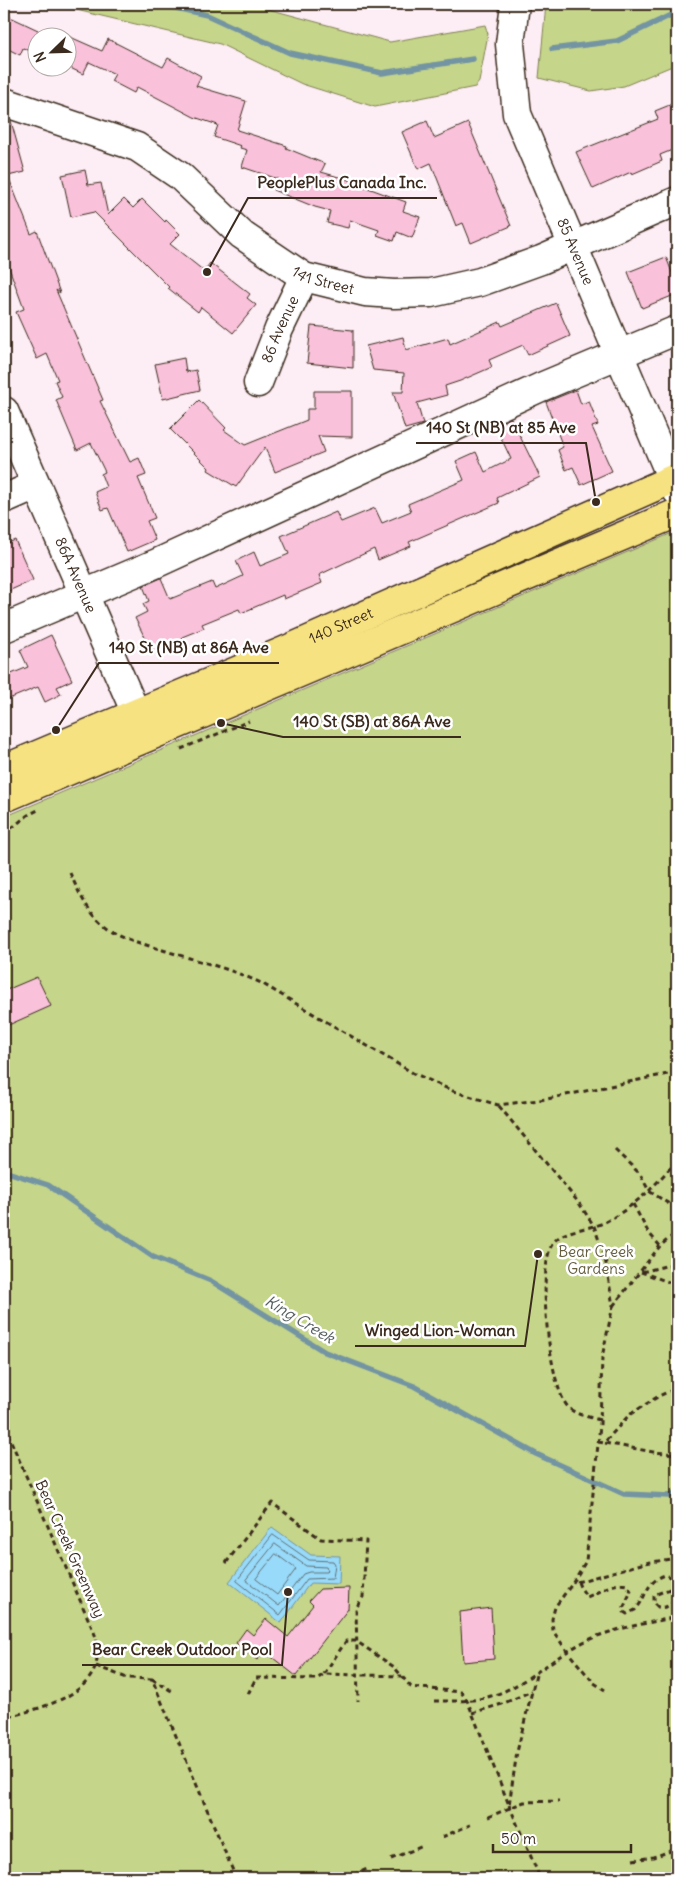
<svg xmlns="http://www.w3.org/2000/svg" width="681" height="1882" viewBox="0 0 681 1882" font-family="Delius,sans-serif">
  <rect width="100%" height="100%" fill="#fdedf4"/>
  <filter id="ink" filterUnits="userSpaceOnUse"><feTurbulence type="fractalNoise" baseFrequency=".02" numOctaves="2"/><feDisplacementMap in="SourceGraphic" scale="10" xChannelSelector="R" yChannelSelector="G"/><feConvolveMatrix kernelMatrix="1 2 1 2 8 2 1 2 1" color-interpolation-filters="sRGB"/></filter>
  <g filter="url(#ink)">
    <g fill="#c5d589" stroke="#808054">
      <path d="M51,4H250L390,42L485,25L488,34L479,82L475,87L375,107L302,84L220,44Z"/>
      <path d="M546,4H587L602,9L609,4H677V64L624,86L591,91L539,78Z"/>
      <path d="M677,531V1878H4V817Z"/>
    </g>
    <path fill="#98dafa" stroke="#7394a2" d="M272,1527L311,1555L340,1556L339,1584L310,1583L281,1623L229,1582Z"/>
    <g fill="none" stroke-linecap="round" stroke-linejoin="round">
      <g stroke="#607076" stroke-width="1">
        <path d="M273,1535L309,1560L333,1561L335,1564L333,1578L307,1579L280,1615L237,1581Z"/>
        <path d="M275,1544L306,1566L326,1567L328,1570L326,1572H309L303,1574L279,1606L246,1580Z"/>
        <path d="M276,1554L296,1569L277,1595L256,1579Z"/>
      </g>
      <g stroke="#7394a2" stroke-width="5.5">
        <path d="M158,4L207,15L290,53L382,73L473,59"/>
        <path d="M552,49L617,41L677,12"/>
        <path d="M4,1171L48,1185L153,1257L211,1281L325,1352L414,1386L536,1454L624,1494L669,1496L677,1494"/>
      </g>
    </g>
    <g fill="#f9c2da" stroke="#3b2a1e">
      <path d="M4,14L38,30V54L23,48L20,55L4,47Z"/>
      <path d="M68,36L102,51L108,39L163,67L168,58L201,76L196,86L246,101L237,130L287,146L286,148L325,164L321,172L360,183V185L406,202L403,211L420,217L412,238L397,232L394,241L377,235L379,230L350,220L348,228L327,223L330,211L315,207L273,190L278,179L242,167L247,150L240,148L241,146L214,137L218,125L194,117L137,87L134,93L111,81L115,74L89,62L83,74L68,67Z"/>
      <path d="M677,102V148L660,155L662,161L632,174L631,172L593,189L576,152L658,119L655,111Z"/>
      <path d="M4,118L11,121L25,172L8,176L31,234L37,231L60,293L56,290L103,400L100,401L130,462L139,458L146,475L138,478L155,518L147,521L155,540L127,552L108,508L102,510L95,492L106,487L101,474L105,472L91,443L77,450L56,400L62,397L55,381L58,380L47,354L37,359L16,312L24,309L8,265L4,267Z"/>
      <path d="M427,121L434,138L468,123L511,226L471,243L463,223L456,226L431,163L418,169L402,132Z"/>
      <path d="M85,170L88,185L101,183L108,215L124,199L133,208L142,199L165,222L166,220L180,234L170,244L204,271L210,263L250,294L247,298L256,305L233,333L201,307L198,312L168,288L169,287L94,212L71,217L62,175Z"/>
      <path d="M666,257L677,285V294L642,308L628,272Z"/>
      <path d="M556,303L570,336L528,355L523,345L489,360L492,367L460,381L445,386L447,395L417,403L423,424L405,429L393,392H403L404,373L373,370L366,346L403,337L406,350L448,338L450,344L500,322L502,326Z"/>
      <path d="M311,326L353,330V368L307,363Z"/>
      <path d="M184,358L186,372L196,370L200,390L163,399L155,364Z"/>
      <path d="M576,390L581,404L589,401L598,425L592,427L612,471L581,485L573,467L566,470L558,450L563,447L546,402Z"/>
      <path d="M314,391H352V437L318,436L324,452L275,472L265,447L236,487L208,470L209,468L170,429L199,400L226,428L224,430L245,445L307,420V409H314Z"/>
      <path d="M511,418L540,477L497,498L499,503L409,542L411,546L378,560L374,549L319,575L322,583L284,599L283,595L241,613L239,609L202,624L204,628L182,637L183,639L153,654L135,618L147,612L143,604L149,601L143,586L161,578L170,599L212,582L215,589L243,576L236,561L254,552L260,566L289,554L281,536L336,512L341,522L375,508L382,523L411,511L408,504L464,480L456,461L476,452L485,472L511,459L495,425Z"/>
      <path d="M15,540L33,580L4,593V545Z"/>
      <path d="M51,635L72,680L57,687L61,694L45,702L38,687L4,701V677L28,667L20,650Z"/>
      <path d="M37,977L51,1006L4,1027V991Z"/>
      <path d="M349,1588L348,1609L296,1676L264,1651L257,1660L236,1643L246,1629L253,1635L266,1619L288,1637L313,1605L309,1601L320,1589Z"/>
      <path d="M491,1608L494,1659L463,1662L460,1612Z"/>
    </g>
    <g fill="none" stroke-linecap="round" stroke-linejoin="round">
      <g stroke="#3b2a1e" stroke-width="31">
        <g id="minor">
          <path id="s1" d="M515,4L510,44L517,114L677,491"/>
          <path id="s2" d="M4,102L137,147L180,176L242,235L304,277L365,292L394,294L431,293L480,282L541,260L677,201"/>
          <path id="s3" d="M258,383L279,329L304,277"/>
          <path id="s4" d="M4,411L145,734"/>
          <path d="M4,499L36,485"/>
          <path d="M4,628L155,564L541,387L677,330"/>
        </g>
      </g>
      <g stroke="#3b2a1e" stroke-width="31">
        <g id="major">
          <path id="s5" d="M4,769L284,651L677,477"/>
          <path d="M4,798L677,513"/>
        </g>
      </g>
      <g stroke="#3b2a1e" stroke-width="3" stroke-dasharray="5 4" stroke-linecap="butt">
        <path d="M181,749L249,721"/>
        <path d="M4,834L28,815L38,810"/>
        <path d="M70,873C78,891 87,911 103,924C120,939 144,944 166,951C198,961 232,969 263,984L413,1073L453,1091L498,1105L547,1099L677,1072"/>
        <path d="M499,1106L579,1203L594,1226L605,1258L613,1306L602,1357L600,1425L586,1561L572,1584L555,1607L552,1619L553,1631L567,1651L594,1683L605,1690"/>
        <path d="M615,1150L640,1174L649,1191L674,1164L677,1163"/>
        <path d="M633,1204L648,1232L660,1246L677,1232"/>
        <path d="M641,1272L677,1285"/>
        <path d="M642,1272L677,1263"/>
        <path d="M613,1306L660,1246"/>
        <path d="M600,1420C590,1417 575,1415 568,1407C549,1387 536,1266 553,1243C564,1228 590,1230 605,1222C621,1214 636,1202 649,1191L677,1209"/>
        <path d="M4,1425L96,1637C97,1646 98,1656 96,1665C86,1699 33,1710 4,1718"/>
        <path d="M598,1442L604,1443L629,1415L659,1396L677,1388"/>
        <path d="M605,1443L653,1452L677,1454"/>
        <path d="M226,1563L272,1503L321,1539L366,1541L363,1597L356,1608L358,1701"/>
        <path d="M577,1582L645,1563L677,1558"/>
        <path d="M578,1582L580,1587L587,1597C600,1592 613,1581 627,1585L631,1591L623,1609L624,1612L627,1614L635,1610C647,1598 644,1583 665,1575L673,1578L674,1585L670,1589L654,1595V1603L658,1607C667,1609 671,1604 677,1598"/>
        <path d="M96,1666L127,1678L152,1679L236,1878"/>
        <path d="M324,1674L346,1641H356L394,1667L411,1687L461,1692L467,1700L509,1805L517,1752L537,1671"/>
        <path d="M152,1679L175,1693"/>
        <path d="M248,1694L256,1678L317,1679L324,1674L402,1676"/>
        <path d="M434,1701C453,1701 473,1702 491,1696C524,1687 555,1655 588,1640C615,1628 648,1623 677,1617"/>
        <path d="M472,1713L502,1704L532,1691"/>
        <path d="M509,1805L540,1878"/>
        <path d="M488,1817L524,1802L559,1801"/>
        <path d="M442,1837L470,1825"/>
        <path d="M391,1859L423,1846"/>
        <path d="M633,1860L653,1857L677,1849"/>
        <path d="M345,1878L370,1868"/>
        <path d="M674,1878L677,1876"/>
      </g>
      <use href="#minor" stroke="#fff" stroke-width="28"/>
      <use href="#major" stroke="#f7e281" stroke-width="28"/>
    </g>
  </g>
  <g text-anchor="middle" stroke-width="5" stroke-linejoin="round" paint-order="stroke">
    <g font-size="15" fill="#3b2a1e" stroke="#fff">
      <text dy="5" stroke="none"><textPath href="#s1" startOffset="260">85 Avenue</textPath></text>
      <text dy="5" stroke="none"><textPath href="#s2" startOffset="372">141 Street</textPath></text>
      <text dy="5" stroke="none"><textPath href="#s3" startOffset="58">86 Avenue</textPath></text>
      <text dy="5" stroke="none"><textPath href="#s4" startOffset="179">86A Avenue</textPath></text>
      <text dy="5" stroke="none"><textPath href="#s5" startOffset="366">140 Street</textPath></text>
      <text transform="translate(70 1549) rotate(66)" y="5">Bear Creek Greenway</text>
    </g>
    <g font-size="15" fill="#645d3e" stroke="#fff">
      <text x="596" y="1257">Bear Creek<tspan x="596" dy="17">Gardens</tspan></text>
    </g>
    <g font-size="16" font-style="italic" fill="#575f60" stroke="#fff">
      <text transform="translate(300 1319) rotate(31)" y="6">King Creek</text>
    </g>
  </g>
  <path fill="none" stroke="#3b2a1e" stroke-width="2" d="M207 272L248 198H437M596 502L586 443H416M56 730L99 663H279M221 723L283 737H461M538 1254L525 1346H355M288 1592L282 1665H82"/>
  <g fill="#3b2a1e" stroke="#fff" stroke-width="2">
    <circle cx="207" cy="272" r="5"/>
    <circle cx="596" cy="502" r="5"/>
    <circle cx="56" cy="730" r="5"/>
    <circle cx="221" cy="723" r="5"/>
    <circle cx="538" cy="1254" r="5"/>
    <circle cx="288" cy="1592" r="5"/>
  </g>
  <g font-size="16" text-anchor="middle" font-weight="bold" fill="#3b2a1e" stroke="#fff" stroke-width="5" stroke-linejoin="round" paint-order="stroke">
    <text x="342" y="188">PeoplePlus Canada Inc.</text>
    <text x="501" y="433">140 St (NB) at 85 Ave</text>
    <text x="189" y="653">140 St (NB) at 86A Ave</text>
    <text x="372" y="727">140 St (SB) at 86A Ave</text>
    <text x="440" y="1336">Winged Lion-Woman</text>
    <text x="182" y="1655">Bear Creek Outdoor Pool</text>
  </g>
  <rect width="681" height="1882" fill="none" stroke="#fff" stroke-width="20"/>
  <rect x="10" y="10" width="661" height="1862" fill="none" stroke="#3b2a1e" stroke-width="2" filter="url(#ink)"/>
  <g transform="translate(52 52) rotate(247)"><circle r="24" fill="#ffffff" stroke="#b1aaa5"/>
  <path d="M0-4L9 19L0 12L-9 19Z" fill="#3b2a1e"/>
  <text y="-8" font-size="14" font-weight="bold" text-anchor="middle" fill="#3b2a1e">N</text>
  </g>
  <path d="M493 1844v8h138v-8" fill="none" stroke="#3b2a1e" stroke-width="2.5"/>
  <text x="501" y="1844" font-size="15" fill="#3b2a1e" stroke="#ffffff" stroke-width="4" paint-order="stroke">50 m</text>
</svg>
